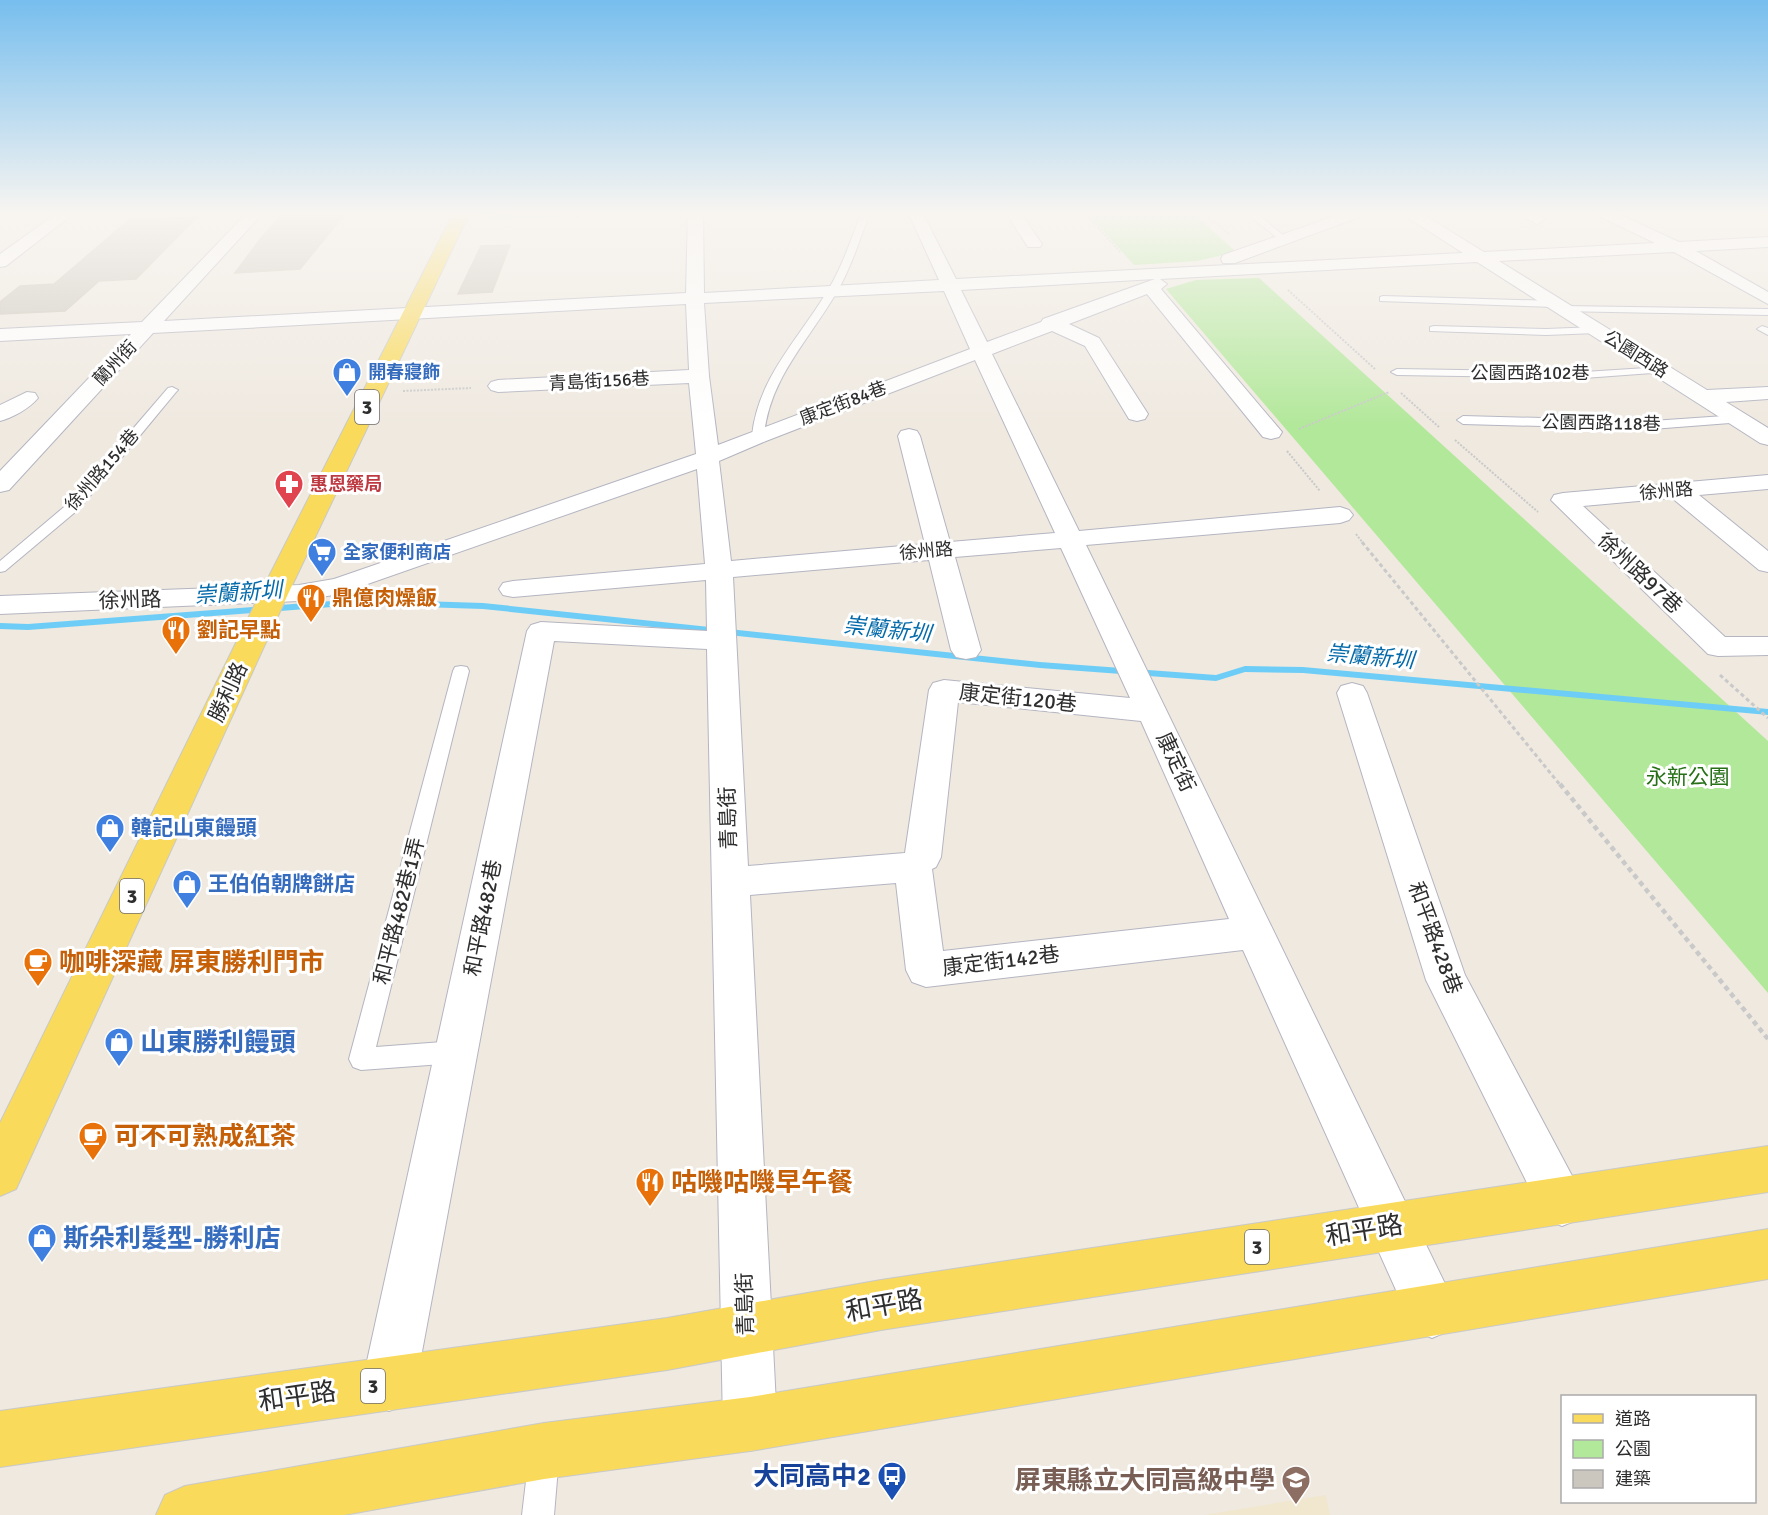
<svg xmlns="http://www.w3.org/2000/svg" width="1768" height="1515" viewBox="0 0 1768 1515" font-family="Signika,'Noto Sans TC',sans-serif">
  <rect width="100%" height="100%" fill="#efe9e0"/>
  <path fill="#f1e7cf" d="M1326,1495L1330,1515H1204L1325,1495Z"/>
  <g fill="#b2e89a">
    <path d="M486,214H620L484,220Z"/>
    <path d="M1088,214H1194L1236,252L1197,261L1134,265Z"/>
    <path d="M1259,278L1768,741V993L1166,289L1196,280Z"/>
  </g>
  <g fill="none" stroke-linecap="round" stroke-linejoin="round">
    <path fill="#6ecdf6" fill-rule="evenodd" d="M358,599L483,603L1040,662L1216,675L1245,666L1303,667L1768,709V715L1303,673L1245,672L1216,681L1040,668L483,609L358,605L28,630L0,629V623L28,624Z"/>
  </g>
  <g fill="#cbc7be" stroke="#cbc5b9" stroke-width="1.5">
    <path d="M345,214L300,269L235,273L261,238L282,215Z"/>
    <path d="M197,217L136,279L99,281L65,311L0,314V302L20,286L54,284L129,220Z"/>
    <path d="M510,245L492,292L458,294L481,246Z"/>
  </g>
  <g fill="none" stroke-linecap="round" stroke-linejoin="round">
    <g stroke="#b4b5c1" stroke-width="2">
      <g id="lane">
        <path d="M861,214H869C860,240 851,267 838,290C810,339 769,378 764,436L758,440L754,439L752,436C758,377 799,339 828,290C842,267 851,240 861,214Z"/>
        <path d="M1248,214H1257L1289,240L1282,242Z"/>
        <path d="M1383,296L1555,301L1560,304L1555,307L1380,301V297Z"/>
        <path d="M1563,306L1768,309V315L1559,311V307Z"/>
        <path d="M1434,326L1546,329L1597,327L1602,330L1597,333L1546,335L1430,331V327Z"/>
        <path d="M1762,326L1768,328V335L1757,329Z"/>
        <path d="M1662,367L1668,370L1666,372L1584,378L1397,375L1391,372L1397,369L1584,372Z"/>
        <path d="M172,387L178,390L176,392L80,508L5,571L0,572V561L70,502L168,388Z"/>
        <path d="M1739,415L1743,416V422L1652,429L1463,424L1457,420L1463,416L1652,421Z"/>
        <path d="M461,666L467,667L469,671L376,1047L456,1041L464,1044L468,1052L464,1060L456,1063L361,1070L353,1067L349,1059L453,671L455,667Z"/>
        <path d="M544,1441L555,1445L559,1456L554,1515H522L529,1456L533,1445Z"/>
      </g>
    </g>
    <g stroke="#b4b5c1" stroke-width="2">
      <g id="street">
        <path d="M56,214H73L6,266L0,267V254Z"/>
        <path d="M246,214H262L164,321L686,293L688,214H703L704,293L939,280L909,214H923L956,279L1463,253L1407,217L1405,214H1422L1484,252L1655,243L1601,217L1599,214H1618L1679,242L1768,237V247L1696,251L1768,292V304L1674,252L1499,261L1707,390L1768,387V399L1726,402L1768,428V445L1760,443L1477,262L1160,279L1167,284L1161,289L1282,432L1279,437L1271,439L1263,437L1147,294L1069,324L1099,338L1148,414L1145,419L1137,421L1129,419L1085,346L1052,331L992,354L1079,531L1340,507L1349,510L1353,515L1349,520L1340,523L1086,545L1450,1294L1458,1312L1450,1330L1432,1338L1414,1330L1243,950L926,987L912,982L906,970L896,883L750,895L777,1424L769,1443L750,1451L731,1443L723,1424L707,649L554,641L416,1384L408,1403L389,1411L370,1403L362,1384L527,631L531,625L541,622L707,631L706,580L513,597L503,595L499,589L503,583L513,581L705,564L697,469L339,594L299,601L0,614V596L299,585L334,579L696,454L689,383L498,392L491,390L488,386L491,382L498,380L689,370L686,304L153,333L9,490L0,492V471L131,334L0,341V329L142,322ZM1155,279L1043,319L1041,322L987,342L961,290ZM944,291L970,349L718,445L709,376L704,303ZM975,360L1055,533L950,542L920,436L917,431L909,429L901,431L898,436L925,544L731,561L719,461L766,441ZM1061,548L1130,698L944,680L933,683L929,690L905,853L748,866L733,577L929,560L951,650L956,657L966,659L976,657L981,650L955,557ZM958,702L1141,721L1229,919L943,951L932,869L936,867L941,857Z"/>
        <path d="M1007,214H1021L1042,244L1040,247H1028Z"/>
        <path d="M1341,214H1362L1359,217L1235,263H1223L1221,259L1223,255Z"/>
        <path d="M1519,214H1538L1545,219L1537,224Z"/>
        <path d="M27,392L35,393L38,398C30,408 12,418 0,421V405Z"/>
        <path d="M1768,475V489L1699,495L1768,551V572L1759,570L1672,498L1583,506L1725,637H1768V655L1718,656L1708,654L1551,500L1554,495L1563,493Z"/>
        <path d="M1352,683L1363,686L1367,693L1465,975L1586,1202L1579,1219L1562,1226L1545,1219L1426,980L1337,693L1341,686Z"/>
      </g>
    </g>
    <g stroke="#c9c9c9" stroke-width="2">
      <g id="primary">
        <path d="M453,214H469L288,594L16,1189L0,1196V1123L260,594Z"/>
        <path d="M1768,1146V1192L881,1330L667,1370L0,1467V1411L667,1318L881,1280Z"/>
        <path d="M1768,1229V1279L750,1451L544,1479L344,1515H156L165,1495L185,1486L544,1423L750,1397Z"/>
      </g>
    </g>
    <g stroke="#c9c9c9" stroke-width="2" stroke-dasharray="2 1.5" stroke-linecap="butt">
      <path d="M1086,214L1120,252"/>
      <path d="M1206,214L1230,235"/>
      <path d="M577,218L578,214"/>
      <path d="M1288,290L1375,369"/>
      <path d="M403,391L471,388"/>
      <path d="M1401,393L1440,428"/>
      <path d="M1299,429L1389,392"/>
      <path d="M1455,440L1538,512"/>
      <path d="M1287,451L1320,491"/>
      <path d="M1356,534L1363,543"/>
    </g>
    <g stroke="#c9c9c9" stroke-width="3" stroke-dasharray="4 3" stroke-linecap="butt">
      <path d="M1362,542L1561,786"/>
      <path d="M1720,675L1768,718"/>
    </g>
    <path stroke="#c9c9c9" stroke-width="4.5" stroke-dasharray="5 4" stroke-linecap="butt" d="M1560,784L1768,1039"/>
    <use href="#lane" fill="#fff" fill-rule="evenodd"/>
    <use href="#street" fill="#fff" fill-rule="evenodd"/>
    <use href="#primary" fill="#f9da5b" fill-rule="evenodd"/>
  </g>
  <linearGradient id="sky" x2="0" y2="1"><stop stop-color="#77beee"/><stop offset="0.5" stop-color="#f8f5f1"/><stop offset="1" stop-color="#f8f5f1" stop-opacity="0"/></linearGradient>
  <rect width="1768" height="426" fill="url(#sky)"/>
  <defs>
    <g id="shop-pin" transform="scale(1.5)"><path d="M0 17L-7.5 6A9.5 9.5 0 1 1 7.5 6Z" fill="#3f7fe0" stroke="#fff"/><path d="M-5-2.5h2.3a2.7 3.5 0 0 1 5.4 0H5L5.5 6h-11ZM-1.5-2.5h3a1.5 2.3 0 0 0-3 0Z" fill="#fff"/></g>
    <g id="pharmacy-pin" transform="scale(1.5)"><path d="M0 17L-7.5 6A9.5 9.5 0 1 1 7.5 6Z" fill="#e0444e" stroke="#fff"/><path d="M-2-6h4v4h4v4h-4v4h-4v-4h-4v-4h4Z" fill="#fff"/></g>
    <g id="supermarket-pin" transform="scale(1.5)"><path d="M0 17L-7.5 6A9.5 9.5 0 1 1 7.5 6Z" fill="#3f7fe0" stroke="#fff"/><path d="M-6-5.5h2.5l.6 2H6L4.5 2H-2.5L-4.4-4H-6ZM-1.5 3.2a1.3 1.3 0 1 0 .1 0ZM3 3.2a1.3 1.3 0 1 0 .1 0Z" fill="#fff"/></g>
    <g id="restaurant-pin" transform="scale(1.5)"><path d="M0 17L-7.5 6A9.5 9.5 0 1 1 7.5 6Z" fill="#e8710a" stroke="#fff"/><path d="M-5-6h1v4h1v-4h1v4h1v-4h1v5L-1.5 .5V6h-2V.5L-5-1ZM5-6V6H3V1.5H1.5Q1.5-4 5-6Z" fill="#fff"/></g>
    <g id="cafe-pin" transform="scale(1.5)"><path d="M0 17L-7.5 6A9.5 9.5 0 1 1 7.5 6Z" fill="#e8710a" stroke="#fff"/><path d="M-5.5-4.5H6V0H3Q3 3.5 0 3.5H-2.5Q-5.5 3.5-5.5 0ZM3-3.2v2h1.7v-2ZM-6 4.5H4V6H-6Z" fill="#fff"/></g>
    <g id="bus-pin" transform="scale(1.5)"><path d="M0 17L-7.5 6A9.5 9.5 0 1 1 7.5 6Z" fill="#1a4fb4" stroke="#fff"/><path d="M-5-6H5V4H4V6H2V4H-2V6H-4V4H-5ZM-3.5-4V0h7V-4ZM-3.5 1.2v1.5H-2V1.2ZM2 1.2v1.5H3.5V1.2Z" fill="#fff"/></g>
    <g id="school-pin" transform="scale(1.5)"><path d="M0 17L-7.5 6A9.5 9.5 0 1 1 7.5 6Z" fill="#8d6e63" stroke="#fff"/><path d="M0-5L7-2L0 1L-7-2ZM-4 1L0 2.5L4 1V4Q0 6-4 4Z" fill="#fff"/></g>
  </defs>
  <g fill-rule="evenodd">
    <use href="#shop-pin" x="347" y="372"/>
    <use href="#pharmacy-pin" x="289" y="484"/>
    <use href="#supermarket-pin" x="322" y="552"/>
    <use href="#restaurant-pin" x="311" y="598"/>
    <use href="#restaurant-pin" x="176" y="630"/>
    <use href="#shop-pin" x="110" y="828"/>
    <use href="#shop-pin" x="187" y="884"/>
    <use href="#cafe-pin" x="38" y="962"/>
    <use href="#shop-pin" x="119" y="1042"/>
    <use href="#cafe-pin" x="93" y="1136"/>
    <use href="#restaurant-pin" x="650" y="1182"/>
    <use href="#shop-pin" x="42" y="1238"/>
    <use href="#bus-pin" x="892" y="1476"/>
    <use href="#school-pin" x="1296" y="1480"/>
  </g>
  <g text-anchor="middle" stroke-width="6" stroke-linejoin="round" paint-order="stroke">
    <g font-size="18" fill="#2e2e2e" stroke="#fff">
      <text transform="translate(1636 354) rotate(32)" y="6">公園西路</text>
      <text transform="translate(115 363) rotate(-47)" y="6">蘭州街</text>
      <text x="1530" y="379">公園西路102巷</text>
      <text transform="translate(599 381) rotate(-3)" y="6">青島街156巷</text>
      <text transform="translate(843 403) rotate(-21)" y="6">康定街84巷</text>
      <text transform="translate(1601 423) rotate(1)" y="6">公園西路118巷</text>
      <text transform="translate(102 470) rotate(-49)" y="6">徐州路154巷</text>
      <text transform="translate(1666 491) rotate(-5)" y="6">徐州路</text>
      <text transform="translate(926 551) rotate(-5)" y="6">徐州路</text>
    </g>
    <g font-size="18" font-weight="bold" fill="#366cbe" stroke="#fff" text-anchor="start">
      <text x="368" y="378">開春寢飾</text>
      <text x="343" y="558">全家便利商店</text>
    </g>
    <g font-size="18" font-weight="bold" fill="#be3a42" stroke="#fff" text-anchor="start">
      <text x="310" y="490">惠恩藥局</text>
    </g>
    <g fill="#fff" stroke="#6d6d6d" stroke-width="1.5">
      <rect x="355" y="390" width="24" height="34" rx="4.5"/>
      <rect x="120" y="879" width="24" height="34" rx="4.5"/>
      <rect x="1245" y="1230" width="24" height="34" rx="4.5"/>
      <rect x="361" y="1369" width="24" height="34" rx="4.5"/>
    </g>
    <g font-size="20" font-weight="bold" fill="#2e2e2e">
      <text x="367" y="414">3</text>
      <text x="132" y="903">3</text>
      <text x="1257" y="1254">3</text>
      <text x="373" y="1393">3</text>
    </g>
    <g font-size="21" fill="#2e2e2e" stroke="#fff">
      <text transform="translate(1640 573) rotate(43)" y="7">徐州路97巷</text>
      <text transform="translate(130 600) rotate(-2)" y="7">徐州路</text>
      <text transform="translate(228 692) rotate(-65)" y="7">勝利路</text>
      <text transform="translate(1018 698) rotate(6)" y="7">康定街120巷</text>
      <text transform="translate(1176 762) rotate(65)" y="7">康定街</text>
      <text transform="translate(728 818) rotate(-92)" y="7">青島街</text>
      <text transform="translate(399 911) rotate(-76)" y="7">和平路482巷1弄</text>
      <text transform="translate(483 918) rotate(-79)" y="7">和平路482巷</text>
      <text transform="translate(1435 938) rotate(70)" y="7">和平路428巷</text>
      <text transform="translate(1001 961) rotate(-7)" y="7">康定街142巷</text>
      <text transform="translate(745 1304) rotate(-92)" y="7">青島街</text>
    </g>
    <g font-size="21" font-weight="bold" fill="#c56008" stroke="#fff" text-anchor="start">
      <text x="332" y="605">鼎億肉燥飯</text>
      <text x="197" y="637">劉記早點</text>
    </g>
    <g font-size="21" fill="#267117" stroke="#fff">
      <text x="1688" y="784">永新公園</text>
    </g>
    <g font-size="21" font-weight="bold" fill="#366cbe" stroke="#fff" text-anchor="start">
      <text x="131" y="835">韓記山東饅頭</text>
      <text x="208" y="891">王伯伯朝牌餅店</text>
    </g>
    <g font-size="22" font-style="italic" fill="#056baa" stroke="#fff">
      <text transform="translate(238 592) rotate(-4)" y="8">崇蘭新圳</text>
      <text transform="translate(887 629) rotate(6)" y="8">崇蘭新圳</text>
      <text transform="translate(1370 656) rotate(5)" y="8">崇蘭新圳</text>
    </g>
    <g font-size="26" font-weight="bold" fill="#c56008" stroke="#fff" text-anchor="start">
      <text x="59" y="971">咖啡深藏 屏東勝利門市</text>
      <text x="114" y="1145">可不可熟成紅茶</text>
      <text x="671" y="1191">咕嘰咕嘰早午餐</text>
    </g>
    <g font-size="26" font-weight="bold" fill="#366cbe" stroke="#fff" text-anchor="start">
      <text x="140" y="1051">山東勝利饅頭</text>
      <text x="63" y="1247">斯朵利髮型-勝利店</text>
    </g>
    <g font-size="26" fill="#2e2e2e" stroke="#fff">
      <text transform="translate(1364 1230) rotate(-9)" y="9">和平路</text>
      <text transform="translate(884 1305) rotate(-10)" y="9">和平路</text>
      <text transform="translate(297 1396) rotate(-8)" y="9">和平路</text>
    </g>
    <g font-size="26" font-weight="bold" fill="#164399" stroke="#fff" text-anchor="end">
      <text x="871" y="1485">大同高中2</text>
    </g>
    <g font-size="26" font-weight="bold" fill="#785e54" stroke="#fff" text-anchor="end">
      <text x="1275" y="1489">屏東縣立大同高級中學</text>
    </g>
  </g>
  <rect x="1561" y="1395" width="195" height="108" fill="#ffffff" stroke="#ababab" stroke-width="1.5"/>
  <rect x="1573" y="1414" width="30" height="9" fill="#f9da5b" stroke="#ababab" stroke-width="1.5"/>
  <text x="1615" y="1425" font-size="18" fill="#2e2e2e">道路</text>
  <rect x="1573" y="1440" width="30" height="18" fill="#b2e89a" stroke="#ababab" stroke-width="1.5"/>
  <text x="1615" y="1455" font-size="18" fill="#2e2e2e">公園</text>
  <rect x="1573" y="1470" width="30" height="18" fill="#cbc7be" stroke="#ababab" stroke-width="1.5"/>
  <text x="1615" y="1485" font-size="18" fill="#2e2e2e">建築</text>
</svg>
